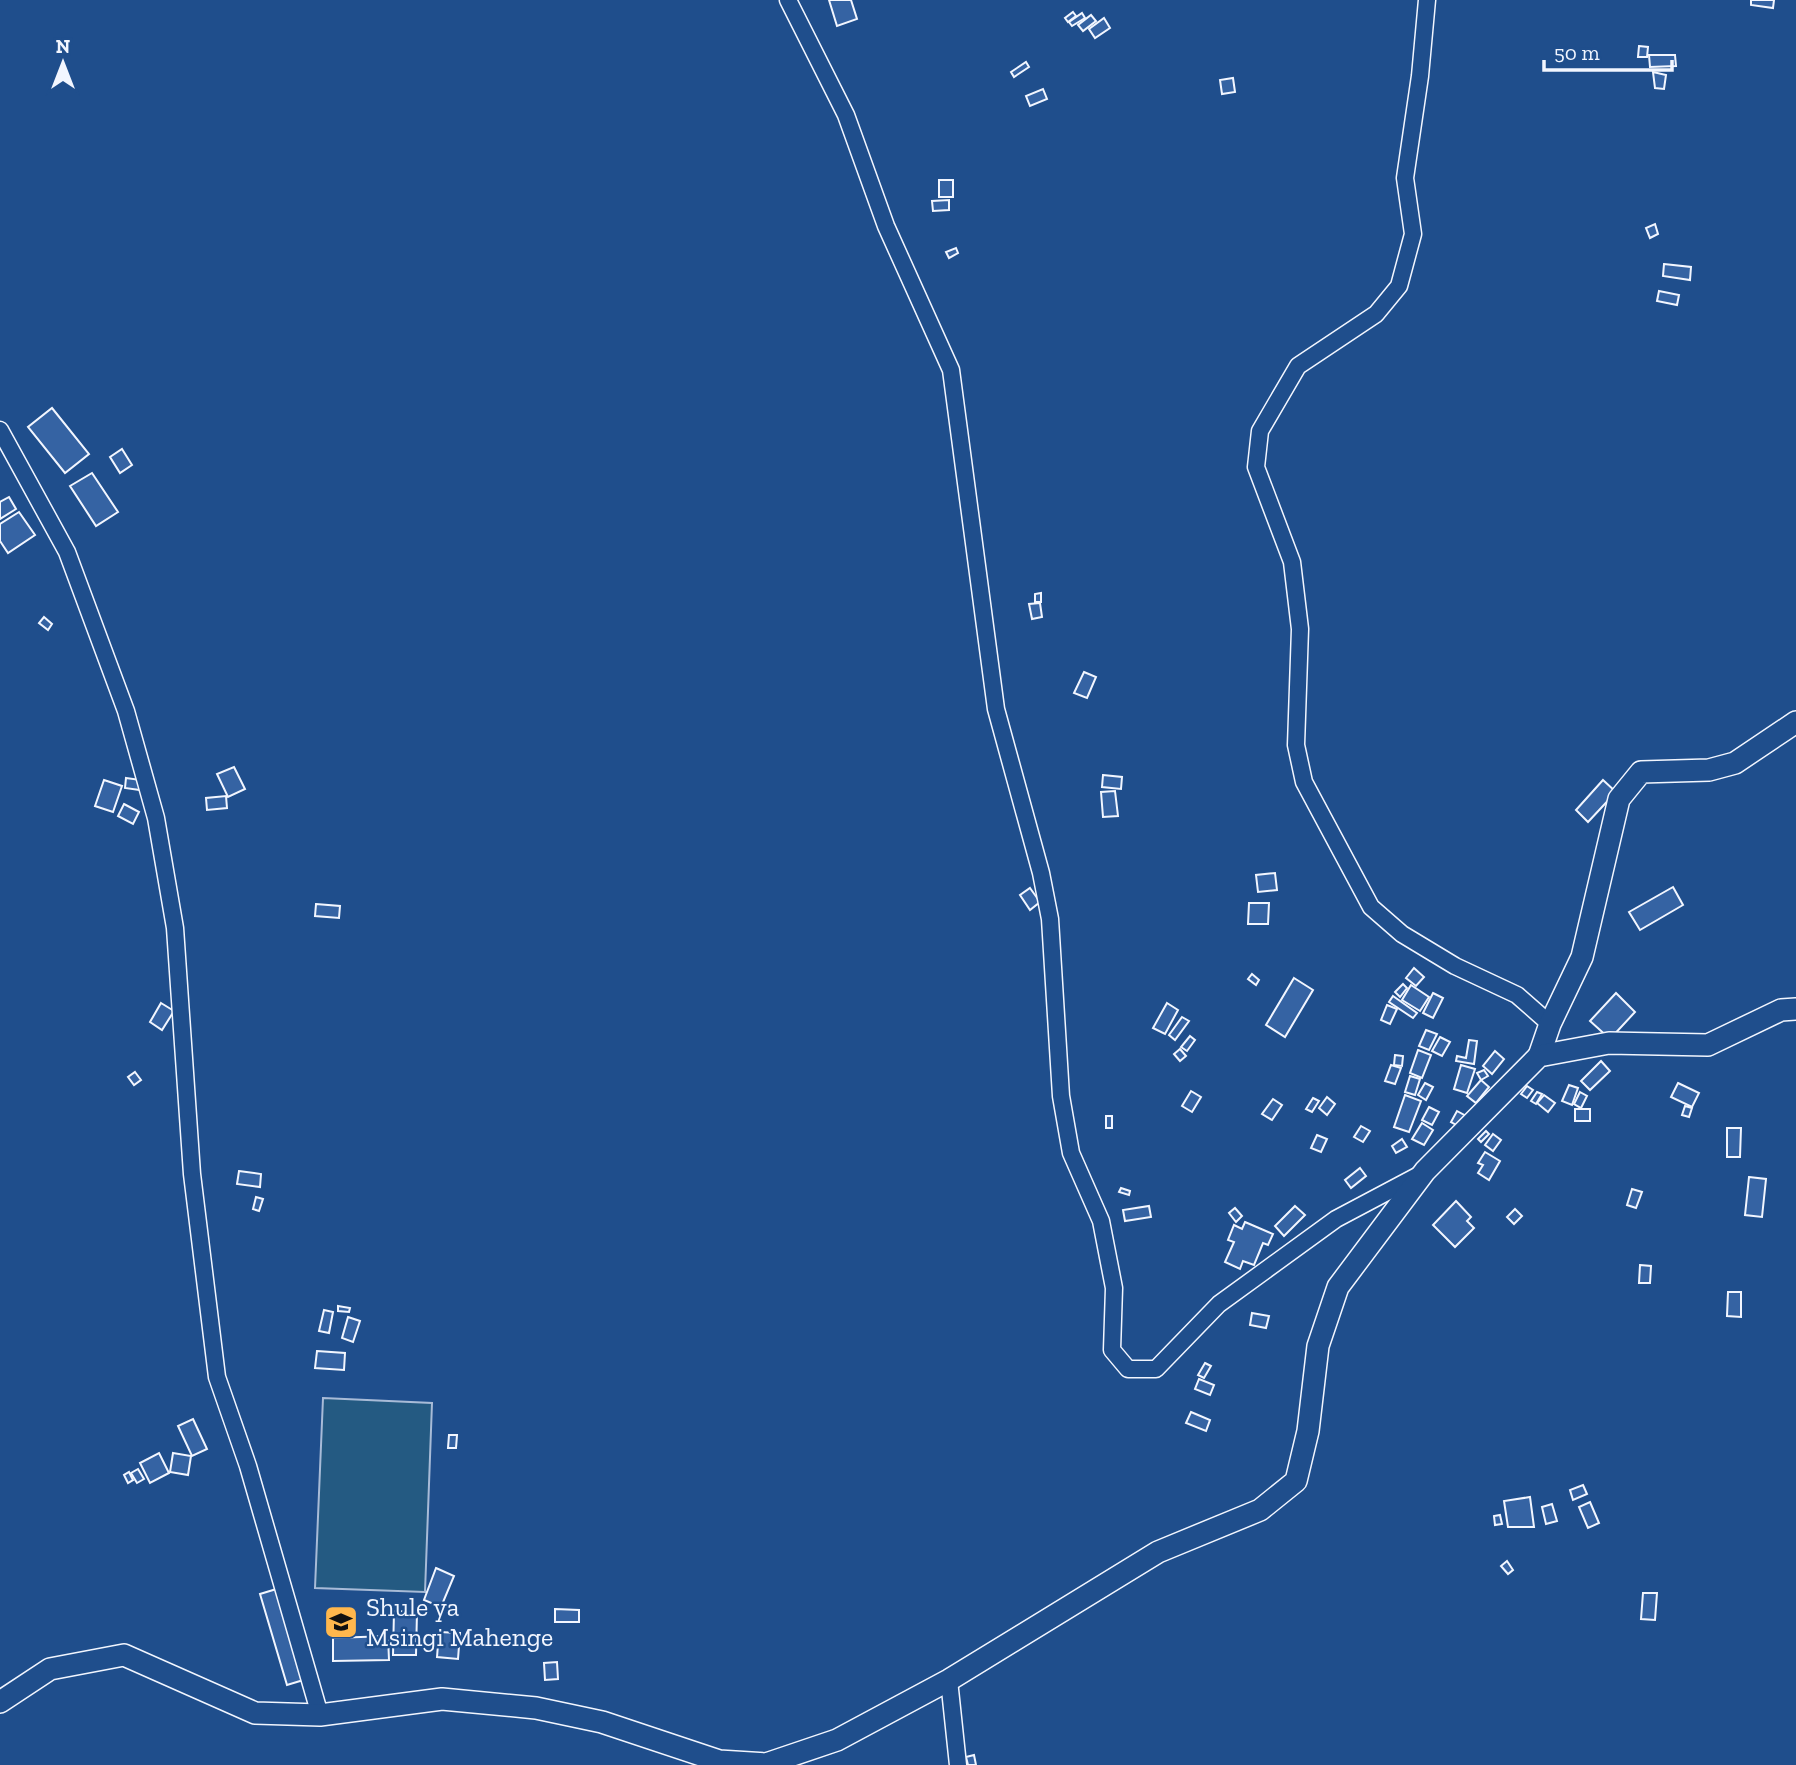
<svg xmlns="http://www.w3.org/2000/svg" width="1796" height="1765" viewBox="0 0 1796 1765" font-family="'Zilla Slab',serif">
  <rect width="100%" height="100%" fill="#1f4e8c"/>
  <path fill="#245a82" stroke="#a8bbd7" stroke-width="2" d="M323,1398L432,1403L425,1592L315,1588Z"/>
  <g fill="#3563a3" stroke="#f2f6ff" stroke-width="2">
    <path d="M829,0H851L857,19L837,26Z"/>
    <path d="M1751,0H1774L1773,8L1751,5Z"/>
    <path d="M1073,12L1076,16L1068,22L1065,18Z"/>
    <path d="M1082,13L1085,18L1072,26L1069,22Z"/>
    <path d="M1091,15L1096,21L1083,31L1078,25Z"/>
    <path d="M1104,18L1110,28L1095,38L1089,29Z"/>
    <path d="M1639,46L1648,47L1647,57H1638Z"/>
    <path d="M1649,55H1675L1676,66L1650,67Z"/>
    <path d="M1026,62L1029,67L1014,77L1011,72Z"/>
    <path d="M1653,72L1666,75L1664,89L1655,88Z"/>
    <path d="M1233,78L1235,92L1222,94L1220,80Z"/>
    <path d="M1043,89L1047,99L1030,106L1026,96Z"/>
    <rect x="939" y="180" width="14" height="17"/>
    <path d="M949,200V210L933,211L932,201Z"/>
    <path d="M1655,224L1658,234L1650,238L1646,228Z"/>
    <path d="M956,248L958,253L949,258L946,252Z"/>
    <path d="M1664,264L1691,267L1690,280L1663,276Z"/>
    <path d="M1659,291L1679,295L1677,305L1657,301Z"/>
    <path d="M52,408L89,454L65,473L28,427Z"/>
    <path d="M122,449L132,465L120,473L110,457Z"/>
    <path d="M92,473L118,512L96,526L70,486Z"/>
    <path d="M9,497L16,509L0,519V502Z"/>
    <path d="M19,512L35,535L8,553L0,541V524Z"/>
    <path d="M1041,593V602H1035V594Z"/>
    <path d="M1040,603L1042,617L1032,619L1029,604Z"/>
    <path d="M44,617L52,624L48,630L39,623Z"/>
    <path d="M1084,672L1096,677L1087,698L1074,693Z"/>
    <path d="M234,767L245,789L228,797L217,774Z"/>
    <path d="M1103,775L1122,777L1121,789L1102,787Z"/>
    <path d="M126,778L148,781L147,791L125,788Z"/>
    <path d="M104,780L122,786L113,812L95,806Z"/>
    <path d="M1603,780L1616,792L1588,822L1576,810Z"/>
    <path d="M1115,791L1118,816L1103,817L1101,792Z"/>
    <path d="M226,796L227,808L207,810L206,798Z"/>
    <path d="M124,804L139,812L133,824L118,816Z"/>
    <path d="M1275,873L1277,890L1258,892L1256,875Z"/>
    <path d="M1673,887L1683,905L1640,930L1629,912Z"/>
    <path d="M1030,888L1040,902L1030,910L1020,895Z"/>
    <path d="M1249,903H1269L1268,924H1248Z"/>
    <path d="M316,904L340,906L339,918L315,916Z"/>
    <path d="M1414,968L1424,977L1416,986L1406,978Z"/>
    <path d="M1252,974L1259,980L1256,985L1248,979Z"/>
    <path d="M1294,978L1313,990L1285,1037L1266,1025Z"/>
    <path d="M1403,984L1407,988L1400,997L1395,992Z"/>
    <path d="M1411,985L1429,997L1420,1011L1402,1000Z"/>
    <path d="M1433,993L1443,998L1433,1018L1423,1013Z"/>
    <path d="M1616,993L1635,1012L1610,1039L1590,1021Z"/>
    <path d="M1393,996L1417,1013L1413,1018L1389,1002Z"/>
    <path d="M161,1003L174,1011L162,1030L150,1022Z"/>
    <path d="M1167,1003L1178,1010L1165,1034L1153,1028Z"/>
    <path d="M1387,1005L1397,1009L1390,1024L1381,1020Z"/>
    <path d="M1182,1017L1189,1021L1175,1040L1169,1035Z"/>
    <path d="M1426,1030L1437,1034L1429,1050L1419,1046Z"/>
    <path d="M1190,1036L1195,1040L1187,1051L1181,1047Z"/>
    <path d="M1440,1037L1450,1042L1442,1056L1432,1051Z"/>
    <path d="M1469,1040L1477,1041L1474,1064L1456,1061L1457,1056L1466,1058Z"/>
    <path d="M1180,1049L1186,1056L1180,1061L1174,1054Z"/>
    <path d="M1418,1050L1431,1055L1422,1078L1410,1073Z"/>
    <path d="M1495,1051L1504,1059L1492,1074L1483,1066Z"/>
    <path d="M1395,1055L1403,1056L1402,1066L1394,1065Z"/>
    <path d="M1601,1061L1610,1071L1590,1090L1581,1081Z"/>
    <path d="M1391,1065L1401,1068L1395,1084L1385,1081Z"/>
    <path d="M1461,1065L1475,1069L1467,1093L1454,1089Z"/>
    <path d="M1484,1070L1488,1076L1481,1080L1477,1073Z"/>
    <path d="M135,1072L141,1080L134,1085L128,1077Z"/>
    <path d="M1410,1076L1420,1079L1415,1095L1405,1092Z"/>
    <path d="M1481,1080L1489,1087L1476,1103L1467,1096Z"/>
    <path d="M1425,1083L1433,1087L1426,1100L1418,1095Z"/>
    <path d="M1678,1083L1699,1093L1692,1107L1671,1097Z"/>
    <path d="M1569,1085L1578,1088L1572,1105L1562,1101Z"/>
    <path d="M1527,1086L1533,1090L1527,1098L1521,1094Z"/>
    <path d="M1191,1091L1201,1097L1192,1112L1182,1106Z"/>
    <path d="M1537,1092L1542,1094L1536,1104L1531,1101Z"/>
    <path d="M1580,1092L1587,1096L1581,1108L1574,1104Z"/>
    <path d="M1405,1095L1421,1101L1409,1132L1394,1127Z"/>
    <path d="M1544,1095L1555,1103L1548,1112L1537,1103Z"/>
    <path d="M1327,1097L1335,1104L1327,1115L1319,1108Z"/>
    <path d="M1313,1098L1319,1101L1312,1112L1306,1109Z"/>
    <path d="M1273,1099L1282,1105L1272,1120L1262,1114Z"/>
    <path d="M1685,1106L1692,1108L1689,1117L1682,1115Z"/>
    <path d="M1429,1107L1439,1112L1432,1125L1422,1120Z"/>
    <rect x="1575" y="1109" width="15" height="12"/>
    <path d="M1457,1111L1466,1116L1460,1127L1451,1122Z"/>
    <rect x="1106" y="1116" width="6" height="12"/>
    <path d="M1422,1123L1433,1130L1424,1145L1412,1139Z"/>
    <path d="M1361,1126L1370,1131L1363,1142L1354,1137Z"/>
    <path d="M1727,1128H1741L1740,1157H1727Z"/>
    <path d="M1486,1131L1489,1134L1481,1142L1478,1139Z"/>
    <path d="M1493,1134L1501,1140L1493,1151L1485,1145Z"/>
    <path d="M1317,1135L1327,1139L1321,1152L1311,1148Z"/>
    <path d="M1402,1139L1407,1147L1396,1153L1392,1146Z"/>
    <path d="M1485,1152L1500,1161L1489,1180L1478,1173L1483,1165L1478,1163Z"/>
    <path d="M1360,1168L1366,1176L1351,1188L1345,1180Z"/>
    <path d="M239,1171L261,1174L260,1187L237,1184Z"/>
    <path d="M1749,1177L1766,1179L1762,1217L1745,1215Z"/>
    <path d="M1121,1188L1130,1191L1129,1195L1119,1192Z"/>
    <path d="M1632,1189L1642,1192L1636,1208L1627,1205Z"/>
    <path d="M256,1197L263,1199L259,1211L253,1209Z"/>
    <path d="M1456,1201L1471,1217L1467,1221L1474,1228L1455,1247L1433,1225Z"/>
    <path d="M1149,1206L1151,1217L1125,1221L1123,1210Z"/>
    <path d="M1295,1206L1305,1215L1284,1236L1275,1226Z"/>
    <path d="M1235,1208L1242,1216L1236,1222L1229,1213Z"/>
    <path d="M1515,1209L1522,1216L1514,1224L1507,1217Z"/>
    <path d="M1245,1222L1273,1234L1268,1245L1263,1243L1254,1265L1243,1261L1240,1269L1225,1262L1234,1242L1228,1240L1234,1225L1242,1229Z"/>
    <path d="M1640,1265L1651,1266L1650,1283H1639Z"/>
    <path d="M1728,1292H1741V1317L1727,1316Z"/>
    <path d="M338,1306L350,1308L349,1312L338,1311Z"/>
    <path d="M324,1310L333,1312L329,1333L319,1331Z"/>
    <path d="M1252,1313L1269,1316L1266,1328L1250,1325Z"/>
    <path d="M348,1317L360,1321L353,1342L342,1338Z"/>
    <path d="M317,1351L345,1353L344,1370L315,1368Z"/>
    <path d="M1205,1363L1211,1366L1204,1378L1198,1375Z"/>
    <path d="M1199,1379L1214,1385L1210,1395L1195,1389Z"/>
    <path d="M1191,1412L1210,1420L1206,1431L1186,1423Z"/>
    <path d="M193,1419L207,1449L192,1456L178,1426Z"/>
    <path d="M449,1435H457L456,1448H448Z"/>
    <path d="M159,1453L169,1473L150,1483L140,1463Z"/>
    <path d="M173,1453L191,1456L188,1475L170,1472Z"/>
    <path d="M138,1469L144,1479L137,1483L131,1473Z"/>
    <path d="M129,1472L133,1480L128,1483L124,1475Z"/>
    <path d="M1583,1485L1587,1494L1573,1500L1570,1490Z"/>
    <path d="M1530,1497L1534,1527H1508L1504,1501Z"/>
    <path d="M1590,1502L1599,1523L1588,1528L1579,1507Z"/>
    <path d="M1552,1504L1557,1521L1546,1524L1542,1507Z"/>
    <path d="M1500,1515L1502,1524L1495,1525L1494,1516Z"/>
    <path d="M1507,1561L1513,1570L1508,1574L1501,1566Z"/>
    <path d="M436,1568L454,1576L441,1607L424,1600Z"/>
    <path d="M283,1587L310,1678L287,1685L260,1594Z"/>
    <path d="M1643,1593H1657L1655,1620L1641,1619Z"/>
    <path d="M555,1609L579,1610V1622H555Z"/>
    <path d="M394,1611L417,1612L416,1655H393Z"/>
    <path d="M439,1632L460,1633L458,1659L437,1657Z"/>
    <path d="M388,1636L389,1660L333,1661V1638Z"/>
    <path d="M557,1662L558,1679L545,1680L544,1663Z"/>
    <path d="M974,1755L976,1765H968L966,1757Z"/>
  </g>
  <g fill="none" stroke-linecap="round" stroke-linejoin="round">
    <g stroke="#f2f6ff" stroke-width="19">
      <g id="street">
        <path d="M788,0L846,115L886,226L951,370L996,709L1041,873L1050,919L1061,1096L1071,1153L1101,1221L1114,1288L1112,1350L1128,1369H1156L1219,1304L1336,1219L1419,1175"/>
        <path d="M1427,0L1420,76L1405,178L1413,234L1399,286L1376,314L1298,366L1260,431L1256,467L1292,562L1300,629L1296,745L1304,782L1371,907L1402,934L1455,966L1517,995L1550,1024"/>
        <path d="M0,430L67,552L126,711L156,818L175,928L192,1174L217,1377L248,1466L320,1715"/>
        <path d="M949,1680L958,1765"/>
      </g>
    </g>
    <g stroke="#f2f6ff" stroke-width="24">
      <g id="secondary">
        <path d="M1539,1056L1550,1024L1582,957L1619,799L1641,772L1709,770L1735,763L1796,722"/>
        <path d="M0,1702L50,1669L124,1655L255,1713L320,1715L442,1699L536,1708L602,1722L719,1761L766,1764L837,1740L949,1680L1158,1552L1260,1510L1296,1481L1308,1431L1318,1346L1338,1287L1425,1171L1539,1056L1609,1043L1708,1045L1781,1010L1796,1009"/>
      </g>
    </g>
    <use href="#street" stroke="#1f4e8c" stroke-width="16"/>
    <use href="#secondary" stroke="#1f4e8c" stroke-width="21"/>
  </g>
  <defs>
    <g id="school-square" transform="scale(1.75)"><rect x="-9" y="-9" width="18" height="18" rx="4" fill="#ffb74d" stroke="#1f4e8c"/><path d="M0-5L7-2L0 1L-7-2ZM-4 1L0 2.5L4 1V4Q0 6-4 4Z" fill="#111"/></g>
  </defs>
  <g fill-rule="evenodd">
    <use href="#school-square" x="341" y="1622"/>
  </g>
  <g text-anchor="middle" stroke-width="5" stroke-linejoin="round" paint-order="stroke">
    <g font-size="26" fill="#f2f6ff" stroke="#1f4e8c" text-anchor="start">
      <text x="366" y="1616">Shule ya<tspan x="366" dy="30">Msingi Mahenge</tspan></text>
    </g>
  </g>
  <g transform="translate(63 63)" stroke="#1f4e8c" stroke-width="5" paint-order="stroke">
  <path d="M0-5L12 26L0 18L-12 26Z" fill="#f2f6ff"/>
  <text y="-10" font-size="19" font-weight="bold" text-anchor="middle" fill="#f2f6ff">N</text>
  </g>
  <path d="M1544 60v10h128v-10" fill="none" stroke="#f2f6ff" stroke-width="3.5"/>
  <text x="1554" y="60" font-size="21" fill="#f2f6ff" stroke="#1f4e8c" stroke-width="5" paint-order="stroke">50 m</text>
</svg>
